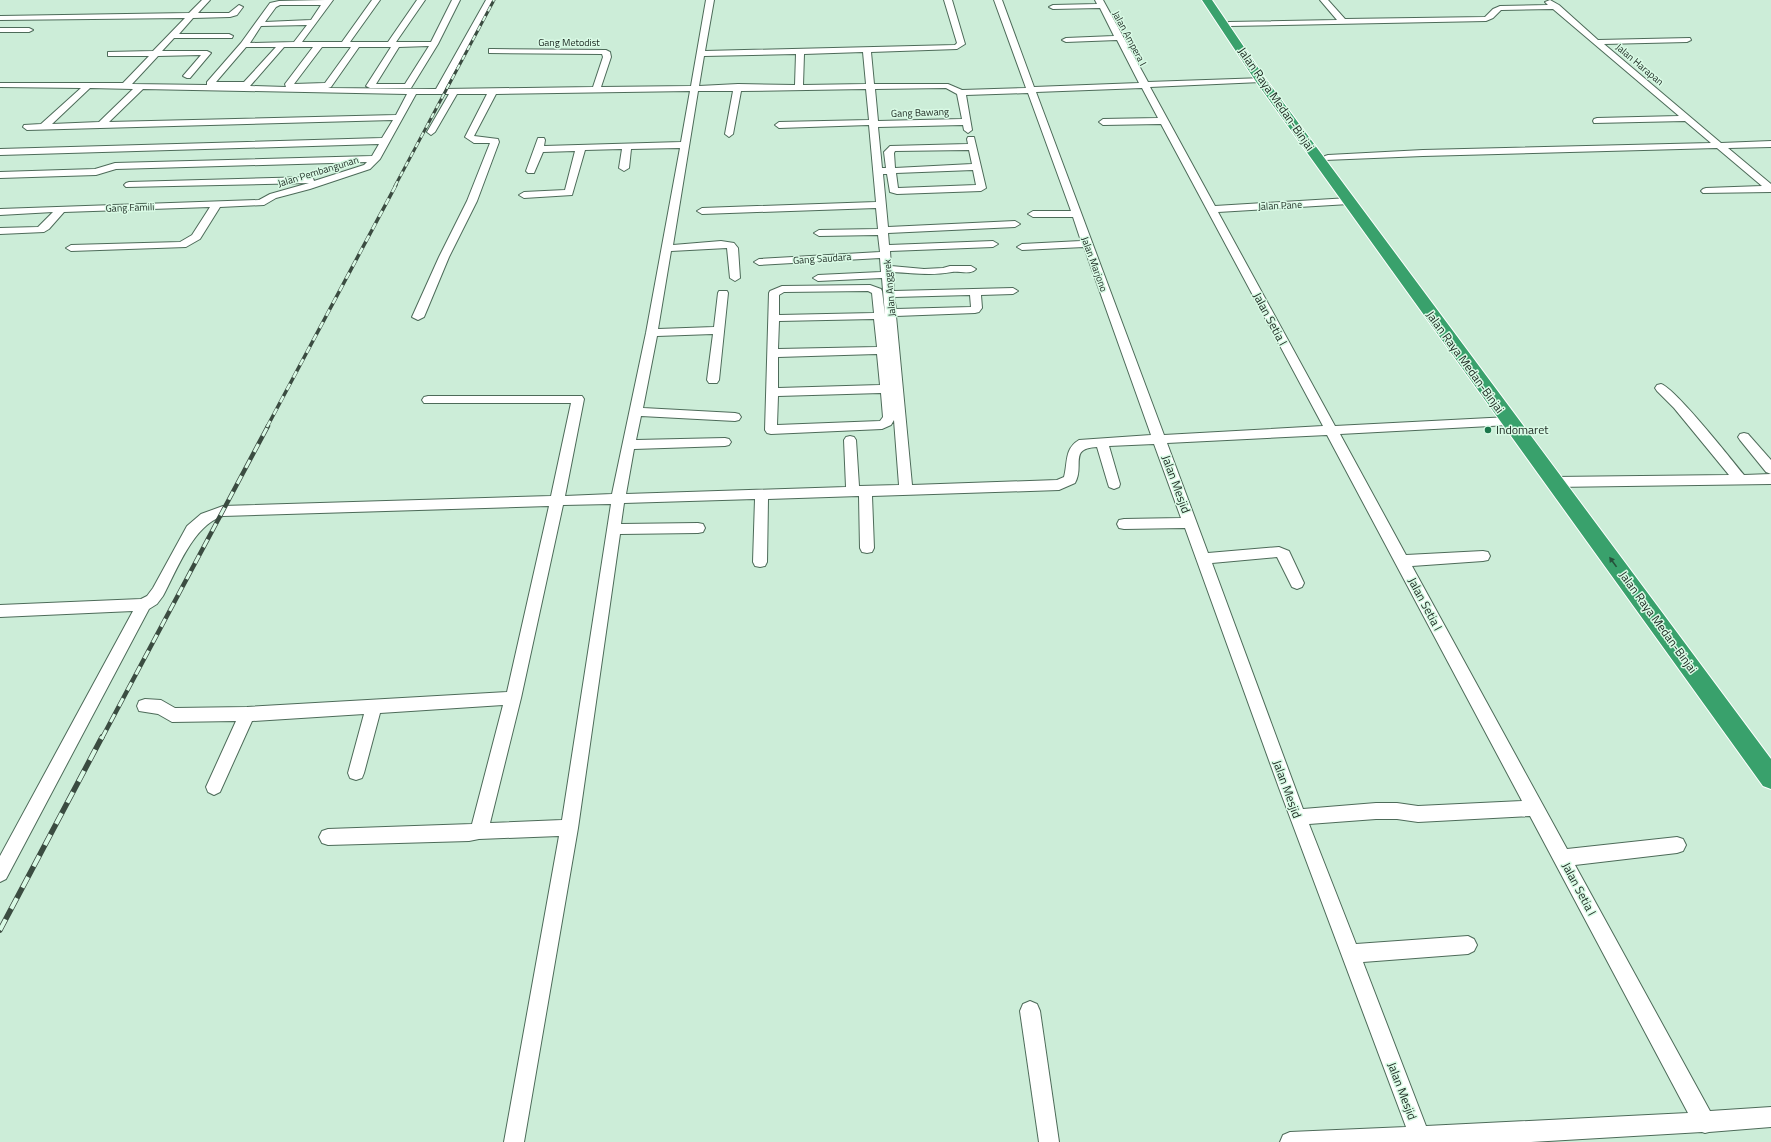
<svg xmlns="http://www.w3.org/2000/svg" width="1771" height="1142" viewBox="0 0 1771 1142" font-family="'Titillium Web',sans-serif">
  <rect width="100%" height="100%" fill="#ccedd8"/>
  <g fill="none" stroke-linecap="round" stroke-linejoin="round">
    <g stroke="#4d6b59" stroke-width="2">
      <g id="minor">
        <path d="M202,0H210L198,13H229L239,5L243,7L237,15L230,17L193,18L179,34H229L233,36L232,38H174L162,51H207L211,53L190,78H187L183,76L201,55L158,56L132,84L207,85V82L241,43L270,3L279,1L325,0H333L302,42H342L372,0H380L350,42H388L417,0H425L396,42H431L452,0H460L438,44L411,88H370L366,86L391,47H359L331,87L328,88L436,89L486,0H494L445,89L593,87L603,57L602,54L489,53V49H492L606,50L610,52L611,57L601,87L691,86L706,0H714L705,51L955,45L957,43L944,0H952L965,44L957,49L871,52L874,84H948L962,90L1026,88L994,0H1002L1034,87L1139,83L1117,40L1066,42L1062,40L1066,38L1114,36L1100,8L1053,9L1049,7L1053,5L1097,4L1095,0H1103L1148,82L1264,78V82H1261L1150,87L1215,206L1349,198L1354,201L1349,204L1218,212L1335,426L1509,417L1513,418L1515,421L1513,424L1509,425L1340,434L1406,555L1483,551L1488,552L1490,556L1488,560L1483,561L1412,566L1567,849L1677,837L1683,839L1686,845L1683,851L1677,853L1575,865L1710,1111L1771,1107V1127L1709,1132L1705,1133L1702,1132L1531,1142H1280L1283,1135L1290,1132L1406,1127L1279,788L1185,528L1124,529L1119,528L1117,524L1119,520L1124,519L1181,518L1154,444L1109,446L1120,484L1119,487L1114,489L1109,487L1108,484L1097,447C1068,448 1085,466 1075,483L1059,490L872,496L874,548L872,552L867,553L862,552L860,548L859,496L768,499L767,562L765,566L760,567L755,566L753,562L755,499L624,503L621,524L698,523L703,524L705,528L703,532L698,533L620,534L578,828L524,1142H504L559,836L479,839L469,841L328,845L322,843L319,837L322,831L328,829L472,824L503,705L380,713L364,773L362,778L356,780L350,778L348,773L364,714L252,721L220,792L214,795L208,792L206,787L236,721L172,722L158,714L139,711L137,706L139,701L145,699L161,700L175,708L247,707L507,692L549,506L223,516C193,525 177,570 163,596L157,604L149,609L6,879L0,882V856L133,611L0,617V605L141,599L147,596L153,588L187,526L201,514L223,506L551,496L571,403H424L422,400L424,397L428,396H582L584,399L565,496L612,494L646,333L680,148L631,149L629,168L624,171L619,168L622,149L585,150L572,195L524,198L519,195L524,192L565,190L575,151L543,152L534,173H528L526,171L538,138H544L545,140L544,146L681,142L690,91L496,94L474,136L498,139L499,142L477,201L449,257L424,317L418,320L412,317L439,257L467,201L490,143H474L465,137L487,94H457L435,132L431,135L427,132L449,94H416L380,159L370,169L310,189L276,198L264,205L220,207L200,239L186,247L71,251L66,248L71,245L180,242L192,235L210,207L64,212L49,229L44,232L0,234V228L38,227L53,212L0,215V209L259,200L270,194L309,183L126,187L124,185L126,183L129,182L310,177L313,178L314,181L364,165L367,162L116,169L96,175L0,178V172L95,169L115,163L372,156L379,144L0,155V149L382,138L393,120L27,130L23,127L24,125L41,124L81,88L0,87V83H123L149,56H108V52L153,51L185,18L0,20V16L189,13ZM280,5H321L311,20L265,22L276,7ZM307,25L294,42L250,43L261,26ZM429,46L405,84H376L399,47ZM246,47H276L244,82H216ZM284,47H313L285,84L286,87L250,86ZM322,47H351L325,83L294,84ZM863,52L866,84L803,85L804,54ZM796,54L795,85L738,84L699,86L704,56ZM90,88L133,89L99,122L52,124ZM946,88L957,94L962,119L878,121L875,89ZM1142,88L1158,118L1103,119L1099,122L1103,125L1161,124L1323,426L1164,435L1036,92ZM143,89L407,94L396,115L109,122ZM866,89L869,120L779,122L775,125L779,128L869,125L876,202L702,208L697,211L702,214L876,208L878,229L819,230L814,233L819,236L878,235L880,252L759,259L754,262L759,265L880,258L881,272L818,275L813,278L818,281L882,278L885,315L882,291L881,289L870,285L782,286L770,291L769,293L765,430L767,433L771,434L882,429L891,425L894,420L899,485L859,486L856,440L854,437L850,436L846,437L844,440L846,487L626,494L634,449L725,446L729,445L731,442L729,439L725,438L636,440L641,416L735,421L739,420L741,417L739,414L735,413L643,408L657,336L713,334L707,380L709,383H717L719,380L728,293L727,291H719L718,293L714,327L658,329L671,251L727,248L730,278L735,281L740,278L738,248L734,243L721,241L673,245L698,91H733L725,134L729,137L733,134L741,91ZM1028,93L1071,211H1033L1028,214L1033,217H1073L1081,241L1022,244L1017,247L1022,250L1084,247L1151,435L1079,440C1064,449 1068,463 1064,477L1057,480L912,485L896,316L975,313L979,312L982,308L981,295L1013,294L1018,291L1013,288L894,291L892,272C914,273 930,276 952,272C960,271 971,275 976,269L971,266H950L943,268L924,269L891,266L890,251L993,247L998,244L993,241L889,245L888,233L1015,227L1020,224L1015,221L888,227L883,174H887L890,192L897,194L981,191L986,188L974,137H968L967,139L968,144L890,146L884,152L886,168H882L878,127L963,125L964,130L968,133L972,130L966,95ZM969,150L972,164L895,168L894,153L895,151ZM973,170L976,185L898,188L896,173ZM868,291L872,293L874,313L779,315V295L784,292ZM970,295L971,307L896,309L894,297ZM874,319L877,347L778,349L779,321ZM877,354L880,385L778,388V357ZM881,393L883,417L880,421L777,425L778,396ZM1327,435L1522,801L1418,806L1397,803H1376L1303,809L1212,563L1277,557L1292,587L1297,589L1302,587L1304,583L1289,551L1279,547L1208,553L1167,443ZM611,504L562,820L490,823L521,698L563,505ZM1530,816L1688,1113L1426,1126L1363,962L1468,954L1474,951L1477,945L1474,939L1468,936L1356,944L1309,824L1376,819H1397L1418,822Z"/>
        <path d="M1320,0H1328L1345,19L1485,17L1493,9L1500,6L1548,5L1545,2L1550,0L1559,5L1598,40L1690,38L1691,40L1687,42L1604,44L1721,143L1771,141V147L1728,148L1771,184V192L1703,193L1701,191L1703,189L1706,188L1762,186L1717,148L1423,156L1325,160L1323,158L1325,156L1328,155L1423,150L1711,143L1685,121L1594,123L1593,121L1594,119L1597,118L1679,116L1553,9L1501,10L1493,18L1486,21L1229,26L1225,24L1229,22L1337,20Z"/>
        <path d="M0,28H29L33,30L29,32H0Z"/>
        <path d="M1661,384C1675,388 1731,459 1744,475L1771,474V484L1554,487L1549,485L1548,482L1549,479L1554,477L1729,475L1674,408L1657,391L1655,388L1657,385Z"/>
        <path d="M1744,433L1748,434L1771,460V474L1766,472L1740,440L1738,437L1740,434Z"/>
        <path d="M1030,1001L1037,1004L1040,1011L1059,1142H1039L1020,1011L1023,1004Z"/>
      </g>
    </g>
    <g stroke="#fff" stroke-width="2">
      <path id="highway" d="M1202,0H1212L1265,78L1771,759V789L1763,786L1257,83Z"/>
    </g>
    <use href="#minor" fill="#fff" fill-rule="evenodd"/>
    <use href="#highway" fill="#39a16c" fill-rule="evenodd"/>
    <g stroke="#3b4c41" stroke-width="3">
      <path id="rail-far3" d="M395,186L494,0"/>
    </g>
    <g stroke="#3b4c41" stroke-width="3.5">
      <path id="rail-far2" d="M267,427L396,185"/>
    </g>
    <g stroke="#3b4c41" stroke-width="4.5">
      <path id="rail-far1" d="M102,738L268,426"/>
    </g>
    <g stroke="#3b4c41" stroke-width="5.5">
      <path id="rail" d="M0,930L102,737"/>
    </g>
    <use href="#rail-far3" stroke="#d9fae5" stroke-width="2" stroke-dasharray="5.5" stroke-linecap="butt"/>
    <use href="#rail-far2" stroke="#d9fae5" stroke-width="2.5" stroke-dasharray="7" stroke-linecap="butt"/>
    <use href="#rail-far1" stroke="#d9fae5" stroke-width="3" stroke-dasharray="9" stroke-linecap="butt"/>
    <use href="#rail" stroke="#d9fae5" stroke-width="4" stroke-dasharray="12" stroke-linecap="butt"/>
  </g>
  <defs><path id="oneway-solid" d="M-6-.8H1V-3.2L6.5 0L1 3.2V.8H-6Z"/></defs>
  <use fill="#26523b" href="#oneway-solid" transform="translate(1613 562) rotate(-126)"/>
  <circle fill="#1b764b" stroke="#d9fae5" stroke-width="1.5" cx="1488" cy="430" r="4"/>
  <g text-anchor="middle" stroke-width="3" stroke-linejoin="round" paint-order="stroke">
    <g font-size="10" fill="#1b2820" stroke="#d9fae5">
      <text transform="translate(1130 38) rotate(62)" y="4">Jalan Ampera I</text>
      <text x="569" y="46">Gang Metodist</text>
      <text transform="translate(1640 64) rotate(40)" y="4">Jalan Harapan</text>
      <text transform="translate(920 112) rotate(-2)" y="4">Gang Bawang</text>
      <text transform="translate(318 171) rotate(-17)" y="4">Jalan Pembangunan</text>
      <text transform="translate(1280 205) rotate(-3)" y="4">Jalan Pane</text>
      <text transform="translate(130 207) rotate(-2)" y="4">Gang Famili</text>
      <text transform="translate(822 258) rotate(-4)" y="4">Gang Saudara</text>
      <text transform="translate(1095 264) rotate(70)" y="4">Jalan Marjono</text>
      <text transform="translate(889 288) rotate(-95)" y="4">Jalan Anggrek</text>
    </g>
    <g font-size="12" fill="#1b2820" stroke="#d9fae5">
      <text transform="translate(1276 99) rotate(55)" y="4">Jalan Raya Medan-Binjai</text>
      <text transform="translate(1270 319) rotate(62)" y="4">Jalan Setia I</text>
      <text transform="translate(1465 362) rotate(54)" y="4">Jalan Raya Medan-Binjai</text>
      <text transform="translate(1176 484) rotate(70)" y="4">Jalan Mesjid</text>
      <text transform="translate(1425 604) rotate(62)" y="4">Jalan Setia I</text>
      <text transform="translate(1658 622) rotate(54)" y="4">Jalan Raya Medan-Binjai</text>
      <text transform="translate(1287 789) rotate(70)" y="4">Jalan Mesjid</text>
      <text transform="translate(1579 889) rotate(62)" y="4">Jalan Setia I</text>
      <text transform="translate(1402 1091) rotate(69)" y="4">Jalan Mesjid</text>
    </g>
    <g font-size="12" fill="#1b2820" stroke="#d9fae5" text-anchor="start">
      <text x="1496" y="434">Indomaret</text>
    </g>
  </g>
</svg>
